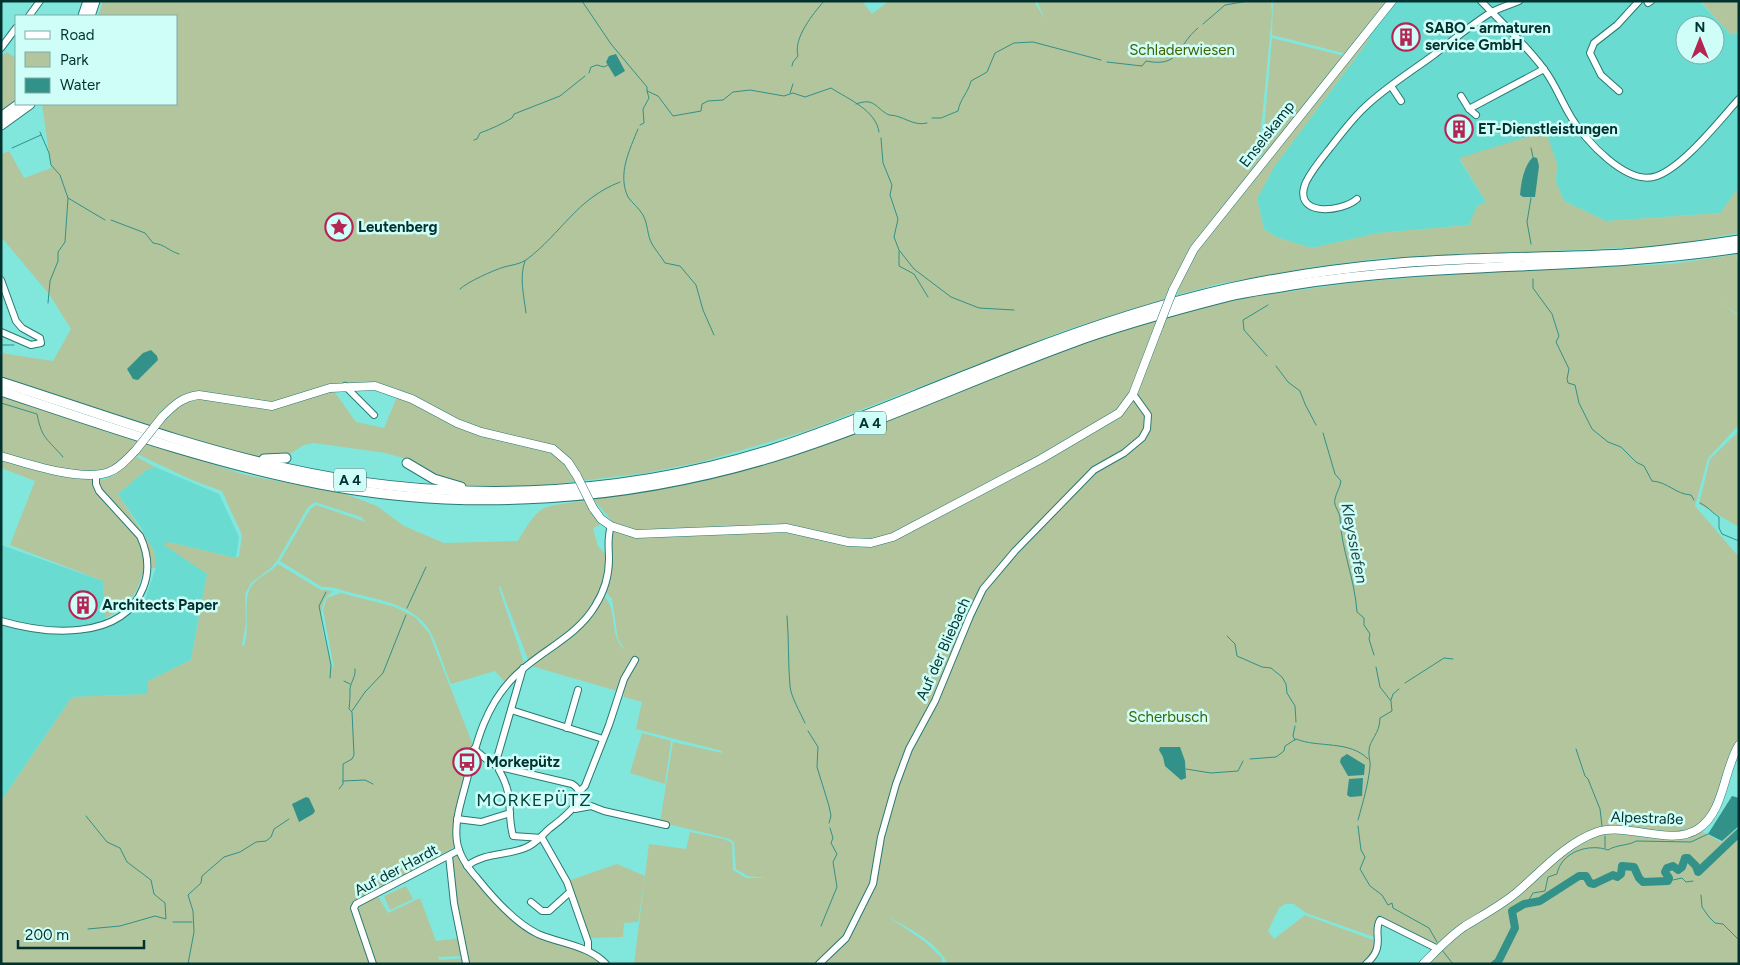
<svg xmlns="http://www.w3.org/2000/svg" width="1740" height="965" viewBox="0 0 1740 965" font-family="Figtree,sans-serif">
  <rect width="100%" height="100%" fill="#81e7dd"/>
  <g fill="#69dbd0" fill-rule="evenodd">
    <path d="M1397,1H1699L1731,35L1739,32V187L1720,213L1606,221L1564,201L1556,182L1557,164L1459,159L1486,202L1477,206L1470,225L1378,233L1312,248L1276,237L1264,229L1257,199L1274,167L1369,40L1366,37ZM1685,25H1715V55H1685Z"/>
    <path d="M155,467L219,494L239,537L236,558L168,542L207,574L191,660L148,681V694L72,697L1,801V545L103,581L106,628L126,616L144,602L156,568L142,529L118,494L146,470Z"/>
  </g>
  <g fill="#b3c59c" fill-rule="evenodd">
    <path d="M103,1H862L872,14L889,1H1034L1044,18L1037,1H1271L1272,15L1261,129L1255,152L1262,160C1227,205 1188,248 1164,299L1066,330L806,431L701,462L645,473L538,486H465L436,478L406,459L386,453L314,443L304,445L285,457L263,459L151,427L1,379V353L53,361L71,329L49,294L1,237V154L9,151L24,178L51,168L42,104H176V16H98ZM331,387L333,386L399,392L384,428L356,422Z"/>
    <path d="M1273,1H1390L1347,54L1272,35Z"/>
    <path d="M1700,1H1739V31L1731,35Z"/>
    <path d="M1366,37L1369,40L1274,167L1257,199L1264,229L1276,237L1312,248L1378,233L1469,225L1477,206L1486,202L1459,158L1546,131L1557,164L1556,182L1564,201L1606,221L1720,213L1739,187V233L1664,246L1383,258L1313,267L1218,284L1177,295L1183,277L1198,249Z"/>
    <path d="M1272,38L1344,56L1263,158L1257,152L1264,130Z"/>
    <path d="M6,52L16,58V100L1,110V56Z"/>
    <path d="M1739,254L1736,258L1739,261V315L1717,300L1739,316V425L1708,458L1695,506L1739,557V743L1720,794L1708,817L1690,832L1596,830L1516,890L1437,946L1385,920L1377,924L1376,937H1374L1306,913L1294,904H1285L1279,908L1268,931L1274,939L1305,915L1376,941L1375,951L1363,964H948C935,940 909,929 886,915L924,941L942,958V964H634L649,844L686,849L690,832L724,839L732,843L733,870L746,878H766L748,876L736,869L734,842L730,839L660,822L673,742L722,753V751L636,729L642,702L624,697V693L528,665L585,623L603,594C619,611 608,636 625,650L618,639L612,599L605,591L613,522L593,499L692,484L772,462L1070,347L1159,317L1250,297L1358,282L1473,273L1672,264Z"/>
    <path d="M1,396L138,441C133,448 128,457 121,462C94,483 31,463 1,454Z"/>
    <path d="M1739,431V527L1699,504L1710,459Z"/>
    <path d="M146,443L246,475L345,494L377,506L404,526L444,543L518,541C541,502 541,507 585,501L600,525L593,528L598,546L606,555C604,614 571,630 529,662L500,586L499,588L523,660V667L505,682L495,671L451,684C444,668 439,649 431,633C413,599 364,599 332,587H322L280,561L311,508L316,505L366,522L361,517L315,502L308,507L278,559L272,567L251,583L245,594L246,623L242,645L244,646C251,628 241,597 253,584C260,576 271,572 278,564L321,590L333,591C310,606 327,644 332,667L334,668L323,610L327,598L341,593L395,607L415,617L429,633L473,745L456,813V846L376,893L388,913L420,898L436,941L460,938L464,956L438,957L439,960L467,958L456,905L450,859L457,853C469,874 502,916 523,927C550,941 579,945 603,964H1V801L72,697L148,694V681L191,660L207,574L163,544L168,542L236,558L239,556L242,535L222,491L192,480L137,454Z"/>
    <path d="M135,456L155,467L146,470L118,494L154,550L156,568L144,569C136,597 130,604 105,619L103,581L10,545L35,481L1,468V460L103,480L115,475Z"/>
    <path d="M642,733L671,741L665,784L630,773Z"/>
    <path d="M1739,827V964H1426L1440,949L1567,850L1597,833L1609,831L1674,837L1699,830L1721,842Z"/>
    <path d="M617,864L645,876L638,922L624,923L623,937L589,938L568,881Z"/>
    <path d="M406,886L413,899L390,910L384,896Z"/>
  </g>
  <g fill="#329189">
    <path d="M616,54L625,71L615,77L606,62L609,56Z"/>
    <path d="M1533,157L1537,158L1539,166L1535,197H1523L1520,195C1521,181 1524,166 1533,157Z"/>
    <path d="M151,350L157,356L158,360L138,380L133,379L127,369L143,353Z"/>
    <path d="M1160,747H1180L1185,761L1186,778L1181,780L1165,766L1163,757L1159,750Z"/>
    <path d="M1347,754L1365,765L1364,775L1348,776L1340,762L1341,758Z"/>
    <path d="M1363,778L1362,796L1350,797L1347,795L1349,779Z"/>
    <path d="M1732,796L1739,798V826L1722,841L1708,834Z"/>
    <path d="M306,797L309,798L315,811L313,814L299,822L292,804Z"/>
  </g>
  <g fill="none" stroke-linecap="round" stroke-linejoin="round">
    <g stroke="#329189" stroke-width="1">
      <path d="M582,1L611,44L647,87V91L658,96L673,116L701,111L702,104L708,101L723,100L733,92L750,90L784,96L793,93L805,97L831,88C848,99 876,110 879,132"/>
      <path d="M1203,24L1225,5L1248,1"/>
      <path d="M1107,62L1142,66L1146,61C1181,68 1176,46 1198,28"/>
      <path d="M792,66L793,62L798,56C793,38 813,14 824,1"/>
      <path d="M589,73L591,67L597,65L604,67L608,65"/>
      <path d="M790,93L793,84"/>
      <path d="M856,104C875,97 875,108 889,115C903,115 913,127 927,123"/>
      <path d="M932,118H941L958,111C960,99 968,93 971,81L987,72L995,53L1014,43L1033,42L1101,60"/>
      <path d="M640,125L644,123L643,109L649,98L647,91"/>
      <path d="M638,129C630,149 617,174 628,197C632,203 639,208 643,215C648,224 647,235 652,244C656,251 661,256 665,263L680,266L696,285L703,310L714,335"/>
      <path d="M40,132L49,153L51,165L60,175L68,198L65,242L58,252V261L50,281L48,303"/>
      <path d="M881,138L883,163L892,185L890,195L898,219L894,237L899,250L914,269L951,297L979,308L1014,310"/>
      <path d="M474,140L477,139L480,133C491,129 502,124 512,118L514,114L560,96L585,76"/>
      <path d="M12,148L41,135"/>
      <path d="M1531,148L1533,157"/>
      <path d="M68,198L105,220"/>
      <path d="M1531,198L1527,222L1531,244"/>
      <path d="M111,220L145,233L153,243C164,244 169,251 179,254"/>
      <path d="M899,251V266L914,274L928,297"/>
      <path d="M525,261C519,277 524,296 526,313"/>
      <path d="M1533,279V288L1552,314L1559,336L1556,342L1569,369L1567,379L1568,383L1575,385L1579,403L1592,429L1608,442L1621,447L1636,462L1644,466L1652,481C1668,482 1675,494 1691,495L1694,500"/>
      <path d="M460,289C467,282 494,270 504,267C512,265 520,264 526,260C562,233 576,199 620,182"/>
      <path d="M1,345H14"/>
      <path d="M1267,356L1244,330L1243,320L1268,305"/>
      <path d="M1276,366L1288,382L1300,391L1305,404L1316,425"/>
      <path d="M1,403L37,414C42,440 48,439 63,457"/>
      <path d="M1323,433L1335,474L1341,481C1340,488 1336,493 1335,499C1333,506 1340,512 1340,518C1341,548 1355,580 1357,612L1364,618V625L1370,634L1369,639L1374,655"/>
      <path d="M1700,503C1710,508 1711,512 1719,517V528L1722,534L1739,541"/>
      <path d="M326,592L319,606L331,665L330,678"/>
      <path d="M407,608L426,567"/>
      <path d="M787,616C789,640 788,664 790,686C791,697 800,712 805,723"/>
      <path d="M1227,636L1235,644L1237,656L1262,667L1271,668L1282,677L1286,684L1287,693L1295,706L1296,722"/>
      <path d="M344,681L350,684"/>
      <path d="M1405,683L1444,658L1453,659"/>
      <path d="M1391,700L1393,694L1399,689"/>
      <path d="M352,711L365,692L383,673L406,615"/>
      <path d="M808,731L818,747L817,767L829,806L831,816L829,823"/>
      <path d="M1295,740L1293,736L1295,726"/>
      <path d="M1576,749L1585,776L1588,779L1600,809L1602,826"/>
      <path d="M1250,759L1276,757L1284,751L1285,746L1296,739C1318,748 1350,740 1368,759"/>
      <path d="M1186,769L1211,773L1238,771L1243,761"/>
      <path d="M343,781L365,780L373,784"/>
      <path d="M339,789L343,784V764L352,759L354,755L352,712L349,709C350,701 350,696 350,689C351,681 356,677 355,669"/>
      <path d="M86,816L107,842L120,848L127,862L151,880L154,894L165,903L166,919L155,916L120,926L88,929"/>
      <path d="M1358,820C1363,802 1368,785 1370,767C1371,762 1368,756 1369,751C1369,740 1380,734 1380,718L1392,711L1391,701L1380,687L1376,667"/>
      <path d="M1358,826L1361,850L1365,857L1360,869L1370,886L1382,895L1388,905L1392,903L1393,908L1429,928L1437,942"/>
      <path d="M1605,836V848"/>
      <path d="M1668,881L1682,878L1686,882L1693,881"/>
      <path d="M1701,895L1702,907L1709,917L1715,923L1723,924L1739,940"/>
      <path d="M1527,903L1533,893L1545,891L1548,877L1557,874C1561,852 1589,843 1608,850C1618,844 1628,846 1636,841L1691,842L1708,834"/>
      <path d="M173,922H192"/>
      <path d="M821,926L837,887L833,862L837,854L831,843L833,838L830,828"/>
      <path d="M1442,950L1453,964"/>
      <path d="M188,964L194,932L193,911L188,895L201,883L202,876L224,857L240,852L256,842L266,841L271,837L274,829L289,819"/>
    </g>
    <path stroke="#329189" stroke-width="8" d="M1495,964L1498,962L1515,928L1512,911L1524,904L1540,901L1579,876H1586L1590,883L1594,884L1613,875L1617,877L1621,874L1622,866L1634,867L1639,878L1643,882L1668,881L1669,878L1665,872L1667,868L1673,866L1678,870L1682,867L1685,858H1688L1696,866L1698,872L1739,833"/>
    <g stroke="#287973" stroke-width="8">
      <g id="minor">
        <path d="M1481,1C1502,23 1525,44 1543,68C1555,83 1561,101 1571,117C1585,140 1627,187 1657,176C1684,166 1719,121 1739,99"/>
        <path d="M1647,1L1648,3L1651,1"/>
        <path d="M29,16L40,1"/>
        <path d="M1,48L16,28"/>
        <path d="M1391,86L1401,101"/>
        <path d="M1619,91L1601,75L1590,53L1594,43L1617,25L1639,1"/>
        <path d="M1461,96L1469,109L1544,69"/>
        <path d="M1469,109L1476,115"/>
        <path d="M1357,199C1341,213 1291,217 1306,182C1312,170 1322,158 1330,148C1341,134 1352,119 1365,107C1386,87 1412,71 1435,54C1453,40 1471,25 1490,13C1499,8 1509,5 1519,1"/>
        <path d="M1,280L16,321L22,328L40,338L41,343L31,345L1,332"/>
        <path d="M345,386L374,415"/>
        <path d="M1,621C45,634 122,642 143,588C150,571 148,553 140,536L99,491L96,484V475"/>
        <path d="M511,710L603,739"/>
        <path d="M567,728L578,690"/>
        <path d="M495,765L523,668"/>
        <path d="M500,767L499,770C515,798 506,808 513,836L542,838L567,882L588,942V950"/>
        <path d="M579,792L585,786L609,725L624,679L635,660"/>
        <path d="M575,809L591,806L604,811L666,825"/>
        <path d="M457,819L481,822L510,813"/>
        <path d="M449,856L454,903L466,963"/>
        <path d="M467,866C486,852 505,856 525,848C536,844 541,836 549,829C559,821 594,797 572,784L500,767L491,763L474,749"/>
        <path d="M531,902L542,911H549L570,892"/>
        <path d="M373,964L354,908L356,904L459,850"/>
        <path d="M606,964C588,945 561,944 538,934C515,923 493,898 477,878C468,868 459,855 457,842C454,822 461,802 466,783C476,744 484,708 513,678C538,652 577,637 595,606C604,592 609,576 609,559C609,548 607,537 611,526"/>
        <path d="M819,964L846,938L873,884L881,837L896,784L909,749L935,701L970,616L983,589L1015,551L1094,470L1124,453L1142,438L1147,429L1148,415L1133,394"/>
        <path d="M1366,964C1387,946 1372,933 1380,920L1438,949"/>
      </g>
    </g>
    <g stroke="#287973" stroke-width="9">
      <g id="major">
        <path d="M1173,290L1194,249L1392,1"/>
        <path d="M162,417C174,405 182,397 199,395L272,406L330,388L375,386L412,399L457,423L481,432L553,449L568,462L577,476"/>
        <path d="M1,456C28,464 82,482 109,472C120,468 128,458 136,450"/>
        <path d="M593,508L601,519L611,526L636,534L786,528L848,542L871,543L893,537L1041,459L1119,413L1133,394L1159,326"/>
        <path d="M1423,964C1436,951 1450,936 1465,926C1483,915 1500,906 1516,893C1542,871 1564,844 1597,832C1627,822 1671,847 1698,829C1725,811 1723,770 1739,745"/>
      </g>
    </g>
    <g stroke="#287973" stroke-width="11">
      <g id="highway">
        <path d="M83,16L88,1"/>
        <path d="M90,16L95,1"/>
        <path d="M1,117L19,104"/>
        <path d="M1,125L30,104"/>
        <path d="M1,382C95,412 189,447 285,468C445,504 616,499 773,449C841,427 907,398 974,372C1057,338 1142,308 1230,288C1285,276 1342,268 1399,263C1473,257 1548,258 1623,254C1662,251 1700,246 1739,240"/>
        <path d="M1,391C106,426 211,463 320,484C470,513 627,501 773,457C873,426 968,381 1066,345C1119,325 1175,310 1230,296C1250,291 1271,289 1292,285C1440,261 1591,271 1739,248"/>
        <path d="M264,459L286,458"/>
        <path d="M407,463L434,479L461,487"/>
      </g>
    </g>
    <use href="#minor" stroke="#fff" stroke-width="6"/>
    <use href="#major" stroke="#fff" stroke-width="8"/>
    <use href="#highway" stroke="#fff" stroke-width="9"/>
    <g stroke="#287973" stroke-width="9" stroke-linecap="butt">
      <g id="major-bridge">
        <path d="M1159,326L1173,290"/>
        <path d="M136,450L162,417"/>
        <path d="M577,476L593,508"/>
      </g>
    </g>
    <use href="#major-bridge" stroke="#fff" stroke-width="8"/>
  </g>
  <defs>
    <g id="building-ring" transform="scale(1.4375)"><circle r="9.5" fill="#cffef9" stroke="#b42553" stroke-width="1.5"/><path d="M-4-6H4V6H1V3H-1V6H-4ZM-2.5-4.3h1.7v1.8h-1.7ZM.8-4.3h1.7v1.8H.8ZM-2.5-1h1.7V.8h-1.7ZM.8-1h1.7V.8H.8Z" fill="#b42553"/></g>
    <g id="sight-ring" transform="scale(1.4375)"><circle r="9.5" fill="#cffef9" stroke="#b42553" stroke-width="1.5"/><path d="M0-6L1.8-2.2L6-1.7L2.9 1.2L3.7 5.4L0 3.3L-3.7 5.4L-2.9 1.2L-6-1.7L-1.8-2.2Z" fill="#b42553"/></g>
    <g id="bus-ring" transform="scale(1.4375)"><circle r="9.5" fill="#cffef9" stroke="#b42553" stroke-width="1.5"/><path d="M-5-6H5V4H4V6H2V4H-2V6H-4V4H-5ZM-3.5-4V0h7V-4ZM-3.5 1.2v1.5H-2V1.2ZM2 1.2v1.5H3.5V1.2Z" fill="#b42553"/></g>
  </defs>
  <g fill-rule="evenodd">
    <use href="#building-ring" x="1406" y="37"/>
    <use href="#building-ring" x="1459" y="129"/>
    <use href="#sight-ring" x="339" y="227"/>
    <use href="#building-ring" x="83" y="605"/>
    <use href="#bus-ring" x="467" y="762"/>
  </g>
  <g text-anchor="middle" stroke-width="5" stroke-linejoin="round" paint-order="stroke">
    <g fill="#cffef9" stroke="#406f6c" stroke-width="1">
      <rect x="854" y="411.5" width="32" height="23" rx="4"/>
      <rect x="334" y="468.5" width="32" height="23" rx="4"/>
    </g>
    <g font-size="14" font-weight="bold" fill="#02322f">
      <text x="870" y="428">A 4</text>
      <text x="350" y="485">A 4</text>
    </g>
    <g font-size="15" font-weight="bold" fill="#02322f" stroke="#cffef9" text-anchor="start">
      <text x="1425" y="33">SABO - armaturen<tspan x="1425" dy="17">service GmbH</tspan></text>
      <text x="1478" y="134">ET-Dienstleistungen</text>
      <text x="358" y="232">Leutenberg</text>
      <text x="102" y="610">Architects Paper</text>
      <text x="486" y="767">Morkepütz</text>
    </g>
    <g font-size="15" fill="#446202" stroke="#cffef9">
      <text x="1182" y="55">Schladerwiesen</text>
      <text x="1168" y="722">Scherbusch</text>
    </g>
    <g font-size="15" fill="#02322f" stroke="#cffef9">
      <text transform="translate(1267 134) rotate(-52)" y="5">Enselskamp</text>
      <text transform="translate(943 649) rotate(-66)" y="5">Auf der Bliebach</text>
      <text transform="translate(1647 818) rotate(2)" y="5">Alpestraße</text>
      <text transform="translate(396 870) rotate(-28)" y="5">Auf der Hardt</text>
    </g>
    <g font-size="16" font-style="italic" fill="#204946" stroke="#cffef9">
      <text transform="translate(1355 543) rotate(79)" y="6">Kleyssiefen</text>
    </g>
    <g font-size="18" letter-spacing="1" fill="#03423e" stroke="#cffef9">
      <text x="534" y="806">MORKEPÜTZ</text>
    </g>
  </g>
  <rect width="1740" height="965" fill="none" stroke="#02322f" stroke-width="5"/>
  <rect x="15" y="15" width="162" height="90" fill="#cffef9" stroke="#7daca8"/>
  <rect x="25" y="31" width="25" height="8" fill="#ffffff" stroke="#7daca8"/>
  <text x="60" y="40" font-size="15" fill="#02322f">Road</text>
  <rect x="25" y="52" width="25" height="15" fill="#b3c59c" stroke="#7daca8"/>
  <text x="60" y="65" font-size="15" fill="#02322f">Park</text>
  <rect x="25" y="78" width="25" height="15" fill="#329189" stroke="#7daca8"/>
  <text x="60" y="90" font-size="15" fill="#02322f">Water</text>
  <g transform="translate(1700 40)"><circle r="24" fill="#cffef9" stroke="#7daca8"/>
  <path d="M0-4L9 19L0 12L-9 19Z" fill="#b42553"/>
  <text y="-8" font-size="14" font-weight="bold" text-anchor="middle" fill="#02322f">N</text>
  </g>
  <path d="M18 940v8h126v-8" fill="none" stroke="#02322f" stroke-width="2.5"/>
  <text x="25" y="940" font-size="15" fill="#02322f" stroke="#cffef9" stroke-width="4" paint-order="stroke">200 m</text>
</svg>
